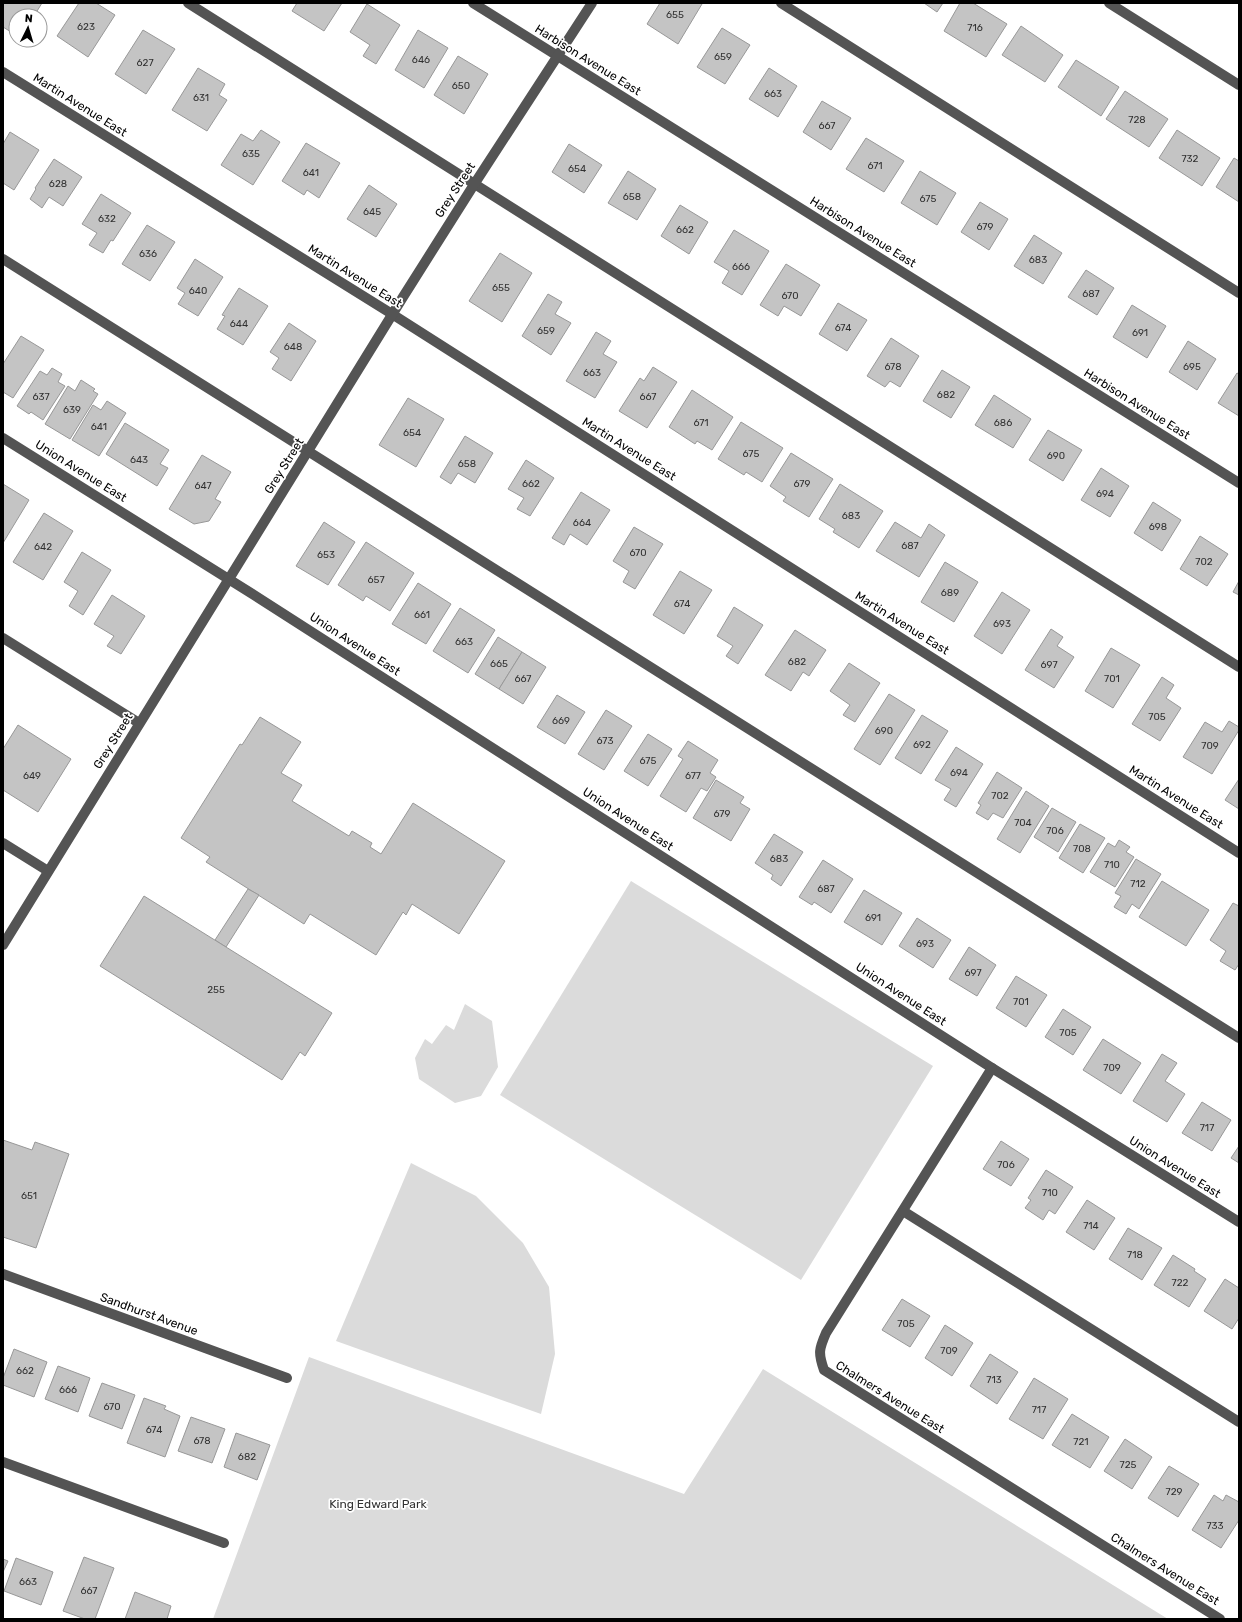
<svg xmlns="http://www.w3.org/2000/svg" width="1242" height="1622" viewBox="0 0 1242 1622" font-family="Rubik,sans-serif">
  <rect width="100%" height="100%" fill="#fff"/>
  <g fill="#dbdbdb">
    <path d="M631,881L933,1066L801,1280L500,1095Z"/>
    <path d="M465,1004L492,1021L498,1067L481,1096L455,1103L419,1079L415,1058L425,1039L432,1044L446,1025L454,1030Z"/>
    <path d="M411,1163L476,1196L523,1243L549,1287L555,1354L541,1414L336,1341Z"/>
    <path d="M309,1357L684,1494L763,1369L1168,1619H213Z"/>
  </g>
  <g fill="#c4c4c4" stroke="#989898">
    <path d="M3,3H42L34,16H16V35L3,27Z"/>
    <path d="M79,3H96L115,15L88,57L57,36Z"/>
    <path d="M297,3H342L324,31L292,11Z"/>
    <path d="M660,3H700L702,4L678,44L647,24Z"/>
    <path d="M924,3H943L937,12Z"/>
    <path d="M960,3H973L1007,24L986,57L944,31Z"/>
    <path d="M367,4L400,25L376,64L363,56L370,45L350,32Z"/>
    <path d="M1021,26L1063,55L1045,82L1002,55Z"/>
    <path d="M722,28L750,45L725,84L697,67Z"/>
    <path d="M143,30L175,49L146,94L115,74Z"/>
    <path d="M418,30L448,48L424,88L395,70Z"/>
    <path d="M458,56L488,74L464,114L434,95Z"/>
    <path d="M1076,60L1119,87L1101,116L1058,87Z"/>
    <path d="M198,68L225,84L219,95L227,100L207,131L172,110Z"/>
    <path d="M769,68L797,86L778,117L749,99Z"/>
    <path d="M1125,91L1168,119L1149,147L1106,119Z"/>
    <path d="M822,101L851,118L831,150L803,132Z"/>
    <path d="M261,130L280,142L253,185L221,165L241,134L253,141Z"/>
    <path d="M1177,130L1220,158L1202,186L1159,158Z"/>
    <path d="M10,132L39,150L14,190L3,183V144Z"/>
    <path d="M866,138L904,161L884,192L846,169Z"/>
    <path d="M306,143L340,163L319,198L307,190L304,195L282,181Z"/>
    <path d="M569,144L602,165L584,193L552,172Z"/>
    <path d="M1234,158L1239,161V202L1216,187Z"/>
    <path d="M54,159L82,177L63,206L49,197L42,208L30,199L36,189L35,188Z"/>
    <path d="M628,171L656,189L637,220L608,203Z"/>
    <path d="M920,171L956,193L937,225L901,203Z"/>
    <path d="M369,185L397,204L376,237L347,219Z"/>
    <path d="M101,194L131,213L113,241L111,240L103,253L89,245L97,233L82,224Z"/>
    <path d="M980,202L1008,219L989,250L961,232Z"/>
    <path d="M680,205L708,222L689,254L661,236Z"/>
    <path d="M147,225L175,242L150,281L122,264Z"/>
    <path d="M734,230L769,251L742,295L722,283L729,271L714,262Z"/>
    <path d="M1034,235L1062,253L1043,284L1014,266Z"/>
    <path d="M500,253L532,273L502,322L469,301Z"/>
    <path d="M195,259L223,277L198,316L178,304L185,293L177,288Z"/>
    <path d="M786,264L820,285L801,316L784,306L778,316L760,305Z"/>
    <path d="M1086,270L1114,288L1097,315L1068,297Z"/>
    <path d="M239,288L268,306L243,345L217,329L225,316L222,315Z"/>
    <path d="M548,294L562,302L555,314L571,323L551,355L522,336Z"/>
    <path d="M838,303L867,320L847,351L819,334Z"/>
    <path d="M1132,305L1166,326L1147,358L1113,337Z"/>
    <path d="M289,323L316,341L291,381L272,369L279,358L270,352Z"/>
    <path d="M596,332L611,341L603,354L617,362L595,398L566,381Z"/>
    <path d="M21,336L44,350L13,398L3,392V364Z"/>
    <path d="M891,338L919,356L900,387L890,381L885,387L867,376Z"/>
    <path d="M1188,341L1216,359L1197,390L1169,372Z"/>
    <path d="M653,367L677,382L647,428L619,411L640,378L644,381Z"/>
    <path d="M52,368L62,374L58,382L65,386L43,420L31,412L29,414L17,406L40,371L47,375Z"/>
    <path d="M942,370L970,387L951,418L923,401Z"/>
    <path d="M1237,373L1239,374V416L1218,403Z"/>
    <path d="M81,380L95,389L93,391L98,394L70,439L45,424L68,386L75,391Z"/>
    <path d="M692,390L733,417L712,450L697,441L695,444L669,427Z"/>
    <path d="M994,395L1031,419L1013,448L975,425Z"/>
    <path d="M408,398L444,419L416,467L379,445Z"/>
    <path d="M107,401L126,413L99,456L72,440L93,405L101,410Z"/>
    <path d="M741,422L783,448L762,482L746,472L744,475L718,459Z"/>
    <path d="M125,423L169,450L160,464L168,468L157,486L106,454Z"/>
    <path d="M1048,430L1082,450L1063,481L1029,460Z"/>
    <path d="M465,436L493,453L475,483L458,473L451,484L440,477Z"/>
    <path d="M791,453L833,479L809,517L783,501L786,497L770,486Z"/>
    <path d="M202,455L231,472L215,499L221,502L209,521L194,524L169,509Z"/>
    <path d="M526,460L554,478L530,516L517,509L524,498L508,489Z"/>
    <path d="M1101,468L1129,486L1110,517L1081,500Z"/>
    <path d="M3,484L29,500L3,543Z"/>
    <path d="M840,484L883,511L859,548L833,532L835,529L819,519Z"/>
    <path d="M581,492L610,510L587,545L570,534L564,545L552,538Z"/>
    <path d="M1153,502L1181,520L1162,551L1134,533Z"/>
    <path d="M44,513L73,531L43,580L13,562Z"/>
    <path d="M324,522L355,542L328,585L296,566Z"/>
    <path d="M895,522L921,538L929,524L945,535L919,577L876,551Z"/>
    <path d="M634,527L663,544L635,589L623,582L629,571L613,561Z"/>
    <path d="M1200,536L1228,554L1207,586L1180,569Z"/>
    <path d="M366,542L414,573L390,611L366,596L363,601L338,585Z"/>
    <path d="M82,552L111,570L83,615L69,606L78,591L64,582Z"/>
    <path d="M945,562L978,582L954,622L921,602Z"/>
    <path d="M680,571L712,590L684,634L653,615Z"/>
    <path d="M1239,581V595L1233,592Z"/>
    <path d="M418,583L451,604L426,644L392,624Z"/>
    <path d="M1002,592L1030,610L1002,654L974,636Z"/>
    <path d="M112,595L145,616L121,654L107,646L114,636L94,624Z"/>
    <path d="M734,607L763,625L738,664L726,656L733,646L717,636Z"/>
    <path d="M460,608L495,630L468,673L433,651Z"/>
    <path d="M1051,629L1063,637L1057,646L1074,657L1054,688L1025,670Z"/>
    <path d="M795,630L826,650L809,676L803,672L791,691L765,675Z"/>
    <path d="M498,637L522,652L499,689L475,674Z"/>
    <path d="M1111,648L1140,665L1113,708L1085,691Z"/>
    <path d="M522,652L546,667L523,704L499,689Z"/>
    <path d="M849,663L880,683L855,722L843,715L850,705L830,691Z"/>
    <path d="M1162,677L1174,685L1166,698L1181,708L1160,741L1132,724Z"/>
    <path d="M889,694L915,710L880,765L854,749Z"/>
    <path d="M557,695L585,712L565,744L537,727Z"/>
    <path d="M606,710L632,726L604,770L578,754Z"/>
    <path d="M922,715L948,731L921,774L895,758Z"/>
    <path d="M260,717L301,742L281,773L302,785L292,801L349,836L352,831L372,843L370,847L381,854L413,803L505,861L459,934L412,904L406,915L403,912L376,955L310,914L304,924L206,862L210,857L181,838L240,744L242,745Z"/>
    <path d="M1229,721L1239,727V730L1212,774L1183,757L1205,722L1222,732Z"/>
    <path d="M18,725L71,759L38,812L3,790V749Z"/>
    <path d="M648,734L672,749L648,786L624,771Z"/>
    <path d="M688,741L718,760L710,773L716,777L707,791L701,788L686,812L660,796L683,759L678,756Z"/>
    <path d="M956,747L983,764L956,807L944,800L951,789L935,780Z"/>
    <path d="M997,772L1022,788L1003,818L993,813L988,820L976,813L981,805L978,803Z"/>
    <path d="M1239,779V809L1225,800Z"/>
    <path d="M716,780L744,797L740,803L750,809L731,841L693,818Z"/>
    <path d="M1026,791L1049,806L1020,853L997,839Z"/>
    <path d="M1052,808L1076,822L1058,852L1034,837Z"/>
    <path d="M1080,824L1105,838L1083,873L1059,858Z"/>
    <path d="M774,834L803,852L781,886L771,879L773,875L755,863Z"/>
    <path d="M1119,840L1130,847L1126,852L1134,857L1115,887L1090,872L1108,843L1115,847Z"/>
    <path d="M1136,859L1161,874L1139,909L1132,904L1126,914L1114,907L1121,896L1115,893Z"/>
    <path d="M823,860L853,879L831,913L814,902L812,905L799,897Z"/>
    <path d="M1162,881L1209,910L1186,946L1139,917Z"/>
    <path d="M248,889L259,895L226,947L215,940Z"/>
    <path d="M864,890L902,913L882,945L844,922Z"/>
    <path d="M144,896L332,1013L305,1056L300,1052L282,1080L100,966Z"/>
    <path d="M1233,903L1239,906V964L1235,970L1220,961L1226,951L1210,940Z"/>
    <path d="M917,918L951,940L933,968L899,946Z"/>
    <path d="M969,947L996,965L977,996L949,979Z"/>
    <path d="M1016,976L1047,995L1026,1027L996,1008Z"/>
    <path d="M1063,1009L1091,1027L1073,1055L1045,1037Z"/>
    <path d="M1103,1039L1141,1063L1121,1094L1083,1070Z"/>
    <path d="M1162,1054L1177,1063L1165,1081L1185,1094L1167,1122L1133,1101Z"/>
    <path d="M1202,1102L1231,1120L1212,1151L1182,1133Z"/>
    <path d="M3,1140L32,1150L35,1142L69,1154L36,1248L3,1237Z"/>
    <path d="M1001,1141L1029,1159L1011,1186L983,1169Z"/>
    <path d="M1239,1146V1163L1231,1158Z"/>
    <path d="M1046,1170L1073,1187L1055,1214L1049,1210L1043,1220L1025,1208L1031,1200L1028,1198Z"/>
    <path d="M1087,1200L1115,1218L1094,1250L1066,1232Z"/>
    <path d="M1128,1228L1162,1248L1142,1280L1109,1259Z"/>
    <path d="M1173,1255L1195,1269L1194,1271L1206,1279L1189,1307L1154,1285Z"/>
    <path d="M1225,1279L1239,1288V1318L1232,1329L1204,1311Z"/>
    <path d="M902,1299L930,1316L910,1347L882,1330Z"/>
    <path d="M945,1325L973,1343L952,1376L925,1358Z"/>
    <path d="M14,1349L47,1362L34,1397L3,1385V1378Z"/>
    <path d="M990,1354L1018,1372L997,1404L970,1386Z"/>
    <path d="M58,1366L90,1378L78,1412L45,1399Z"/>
    <path d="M1034,1378L1068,1399L1043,1439L1009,1419Z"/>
    <path d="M102,1383L135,1395L122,1429L89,1416Z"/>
    <path d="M144,1398L166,1406L164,1409L180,1416L165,1457L127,1443Z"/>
    <path d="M1072,1414L1109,1437L1090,1468L1052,1445Z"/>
    <path d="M191,1417L225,1429L212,1463L178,1451Z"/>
    <path d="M236,1433L270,1445L257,1480L224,1467Z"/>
    <path d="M1125,1439L1152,1457L1132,1489L1104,1471Z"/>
    <path d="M1169,1466L1199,1484L1178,1517L1148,1498Z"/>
    <path d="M1214,1495L1223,1501L1226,1495L1239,1502V1520L1221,1548L1192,1530Z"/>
    <path d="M84,1557L114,1568L95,1619H85L63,1611Z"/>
    <path d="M16,1558L53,1572L41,1605L4,1591Z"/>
    <path d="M3,1559L8,1561L3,1572Z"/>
    <path d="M135,1592L171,1606L167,1619H125Z"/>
  </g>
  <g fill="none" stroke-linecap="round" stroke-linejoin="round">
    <g stroke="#545454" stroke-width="10">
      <path d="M188,3L1239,667"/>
      <path d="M473,3L1239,483"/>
      <path d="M781,3L1239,293"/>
      <path d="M1109,3L1239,85"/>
      <path d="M3,72L392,314L1239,853"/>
      <path d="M3,259L1239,1038"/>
      <path d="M3,438L254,595L992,1068L1239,1222"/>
      <path d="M3,638L139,723"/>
      <path d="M3,843L48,871"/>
      <path d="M3,945L403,297L475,183L592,3"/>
      <path d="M992,1068L826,1333C819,1349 818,1353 824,1370L1220,1619"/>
      <path d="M903,1211L1239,1422"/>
      <path d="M3,1274L287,1378"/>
      <path d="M3,1462L224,1543"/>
    </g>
  </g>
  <g text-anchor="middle" stroke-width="3.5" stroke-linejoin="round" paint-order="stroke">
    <g font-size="10" fill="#313131">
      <text x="675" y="18">655</text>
      <text x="86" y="30">623</text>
      <text x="975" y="31">716</text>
      <text x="723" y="60">659</text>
      <text x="421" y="63">646</text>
      <text x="145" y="66">627</text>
      <text x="461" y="89">650</text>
      <text x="773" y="97">663</text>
      <text x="201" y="101">631</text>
      <text x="1137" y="123">728</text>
      <text x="827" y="129">667</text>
      <text x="251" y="157">635</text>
      <text x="1190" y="162">732</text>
      <text x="875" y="169">671</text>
      <text x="577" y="172">654</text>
      <text x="311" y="176">641</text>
      <text x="58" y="187">628</text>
      <text x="632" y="200">658</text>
      <text x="928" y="202">675</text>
      <text x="372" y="215">645</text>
      <text x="107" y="222">632</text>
      <text x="985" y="230">679</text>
      <text x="685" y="233">662</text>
      <text x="148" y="257">636</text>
      <text x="1038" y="263">683</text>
      <text x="741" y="270">666</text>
      <text x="501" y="291">655</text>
      <text x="198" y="294">640</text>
      <text x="1091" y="297">687</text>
      <text x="790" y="299">670</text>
      <text x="239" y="327">644</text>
      <text x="843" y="331">674</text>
      <text x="546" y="334">659</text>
      <text x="1140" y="336">691</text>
      <text x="293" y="350">648</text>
      <text x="893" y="370">678</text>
      <text x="1192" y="370">695</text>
      <text x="592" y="376">663</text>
      <text x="946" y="398">682</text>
      <text x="41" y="400">637</text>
      <text x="648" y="400">667</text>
      <text x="72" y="413">639</text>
      <text x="701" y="426">671</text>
      <text x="1003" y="426">686</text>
      <text x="99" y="430">641</text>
      <text x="412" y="436">654</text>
      <text x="751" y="457">675</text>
      <text x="1056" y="459">690</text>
      <text x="139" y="463">643</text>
      <text x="467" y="467">658</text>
      <text x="531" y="487">662</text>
      <text x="802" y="487">679</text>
      <text x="203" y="489">647</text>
      <text x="1105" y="497">694</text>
      <text x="851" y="519">683</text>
      <text x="582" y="526">664</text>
      <text x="1158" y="530">698</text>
      <text x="910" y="549">687</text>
      <text x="43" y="550">642</text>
      <text x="638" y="556">670</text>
      <text x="326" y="558">653</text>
      <text x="1204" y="565">702</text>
      <text x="376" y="583">657</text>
      <text x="950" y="596">689</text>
      <text x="682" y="607">674</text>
      <text x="422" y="618">661</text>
      <text x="1002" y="627">693</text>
      <text x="464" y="645">663</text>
      <text x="797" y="665">682</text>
      <text x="499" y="667">665</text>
      <text x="1049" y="668">697</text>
      <text x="523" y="682">667</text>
      <text x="1112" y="682">701</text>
      <text x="1157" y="720">705</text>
      <text x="561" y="724">669</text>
      <text x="884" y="734">690</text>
      <text x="605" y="744">673</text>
      <text x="922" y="748">692</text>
      <text x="1210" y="749">709</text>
      <text x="648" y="764">675</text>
      <text x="959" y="776">694</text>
      <text x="32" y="779">649</text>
      <text x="693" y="779">677</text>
      <text x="1000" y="799">702</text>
      <text x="722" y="817">679</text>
      <text x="1023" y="826">704</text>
      <text x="1055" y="834">706</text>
      <text x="1082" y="852">708</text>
      <text x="779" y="862">683</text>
      <text x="1112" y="868">710</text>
      <text x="1138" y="887">712</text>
      <text x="826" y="892">687</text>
      <text x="873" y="921">691</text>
      <text x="925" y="947">693</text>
      <text x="973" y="976">697</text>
      <text x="216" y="993">255</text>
      <text x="1021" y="1005">701</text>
      <text x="1068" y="1036">705</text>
      <text x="1112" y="1071">709</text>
      <text x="1207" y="1131">717</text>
      <text x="1006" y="1168">706</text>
      <text x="1050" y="1196">710</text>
      <text x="29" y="1199">651</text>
      <text x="1091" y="1229">714</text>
      <text x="1135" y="1258">718</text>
      <text x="1180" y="1286">722</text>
      <text x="906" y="1327">705</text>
      <text x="949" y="1354">709</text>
      <text x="25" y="1374">662</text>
      <text x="994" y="1383">713</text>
      <text x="68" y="1393">666</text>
      <text x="112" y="1410">670</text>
      <text x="1039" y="1413">717</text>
      <text x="154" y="1433">674</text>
      <text x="202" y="1444">678</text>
      <text x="1081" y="1445">721</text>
      <text x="247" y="1460">682</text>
      <text x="1128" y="1468">725</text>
      <text x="1174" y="1495">729</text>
      <text x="1215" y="1529">733</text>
      <text x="28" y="1585">663</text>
      <text x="89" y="1594">667</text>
    </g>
    <g font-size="12" fill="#000" stroke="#fff">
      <text transform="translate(588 60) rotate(32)" y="4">Harbison Avenue East</text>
      <text transform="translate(80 105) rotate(32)" y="4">Martin Avenue East</text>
      <text transform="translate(455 190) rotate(-57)" y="4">Grey Street</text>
      <text transform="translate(863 232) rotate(32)" y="4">Harbison Avenue East</text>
      <text transform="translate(355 276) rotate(32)" y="4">Martin Avenue East</text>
      <text transform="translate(1137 404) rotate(32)" y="4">Harbison Avenue East</text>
      <text transform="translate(629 449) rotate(32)" y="4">Martin Avenue East</text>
      <text transform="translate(284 466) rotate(-58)" y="4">Grey Street</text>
      <text transform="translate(81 471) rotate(32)" y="4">Union Avenue East</text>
      <text transform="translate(902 623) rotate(32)" y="4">Martin Avenue East</text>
      <text transform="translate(355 644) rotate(33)" y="4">Union Avenue East</text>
      <text transform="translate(113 741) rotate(-58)" y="4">Grey Street</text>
      <text transform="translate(1176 797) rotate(32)" y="4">Martin Avenue East</text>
      <text transform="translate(628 819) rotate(33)" y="4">Union Avenue East</text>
      <text transform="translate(901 994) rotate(33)" y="4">Union Avenue East</text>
      <text transform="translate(1175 1167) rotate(32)" y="4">Union Avenue East</text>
      <text transform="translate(149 1314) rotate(20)" y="4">Sandhurst Avenue</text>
      <text transform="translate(890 1397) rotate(32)" y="4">Chalmers Avenue East</text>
      <text transform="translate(1165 1569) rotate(32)" y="4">Chalmers Avenue East</text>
    </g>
    <g font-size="12" fill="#323232" stroke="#fff">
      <text x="378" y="1508">King Edward Park</text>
    </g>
  </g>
  <rect width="1242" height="1622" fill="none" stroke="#000000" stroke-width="8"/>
  <g transform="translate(28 28) rotate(5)"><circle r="19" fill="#ffffff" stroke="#999999"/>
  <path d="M0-3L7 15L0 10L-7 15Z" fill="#000000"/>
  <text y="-6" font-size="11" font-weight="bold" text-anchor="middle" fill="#000000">N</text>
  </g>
</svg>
